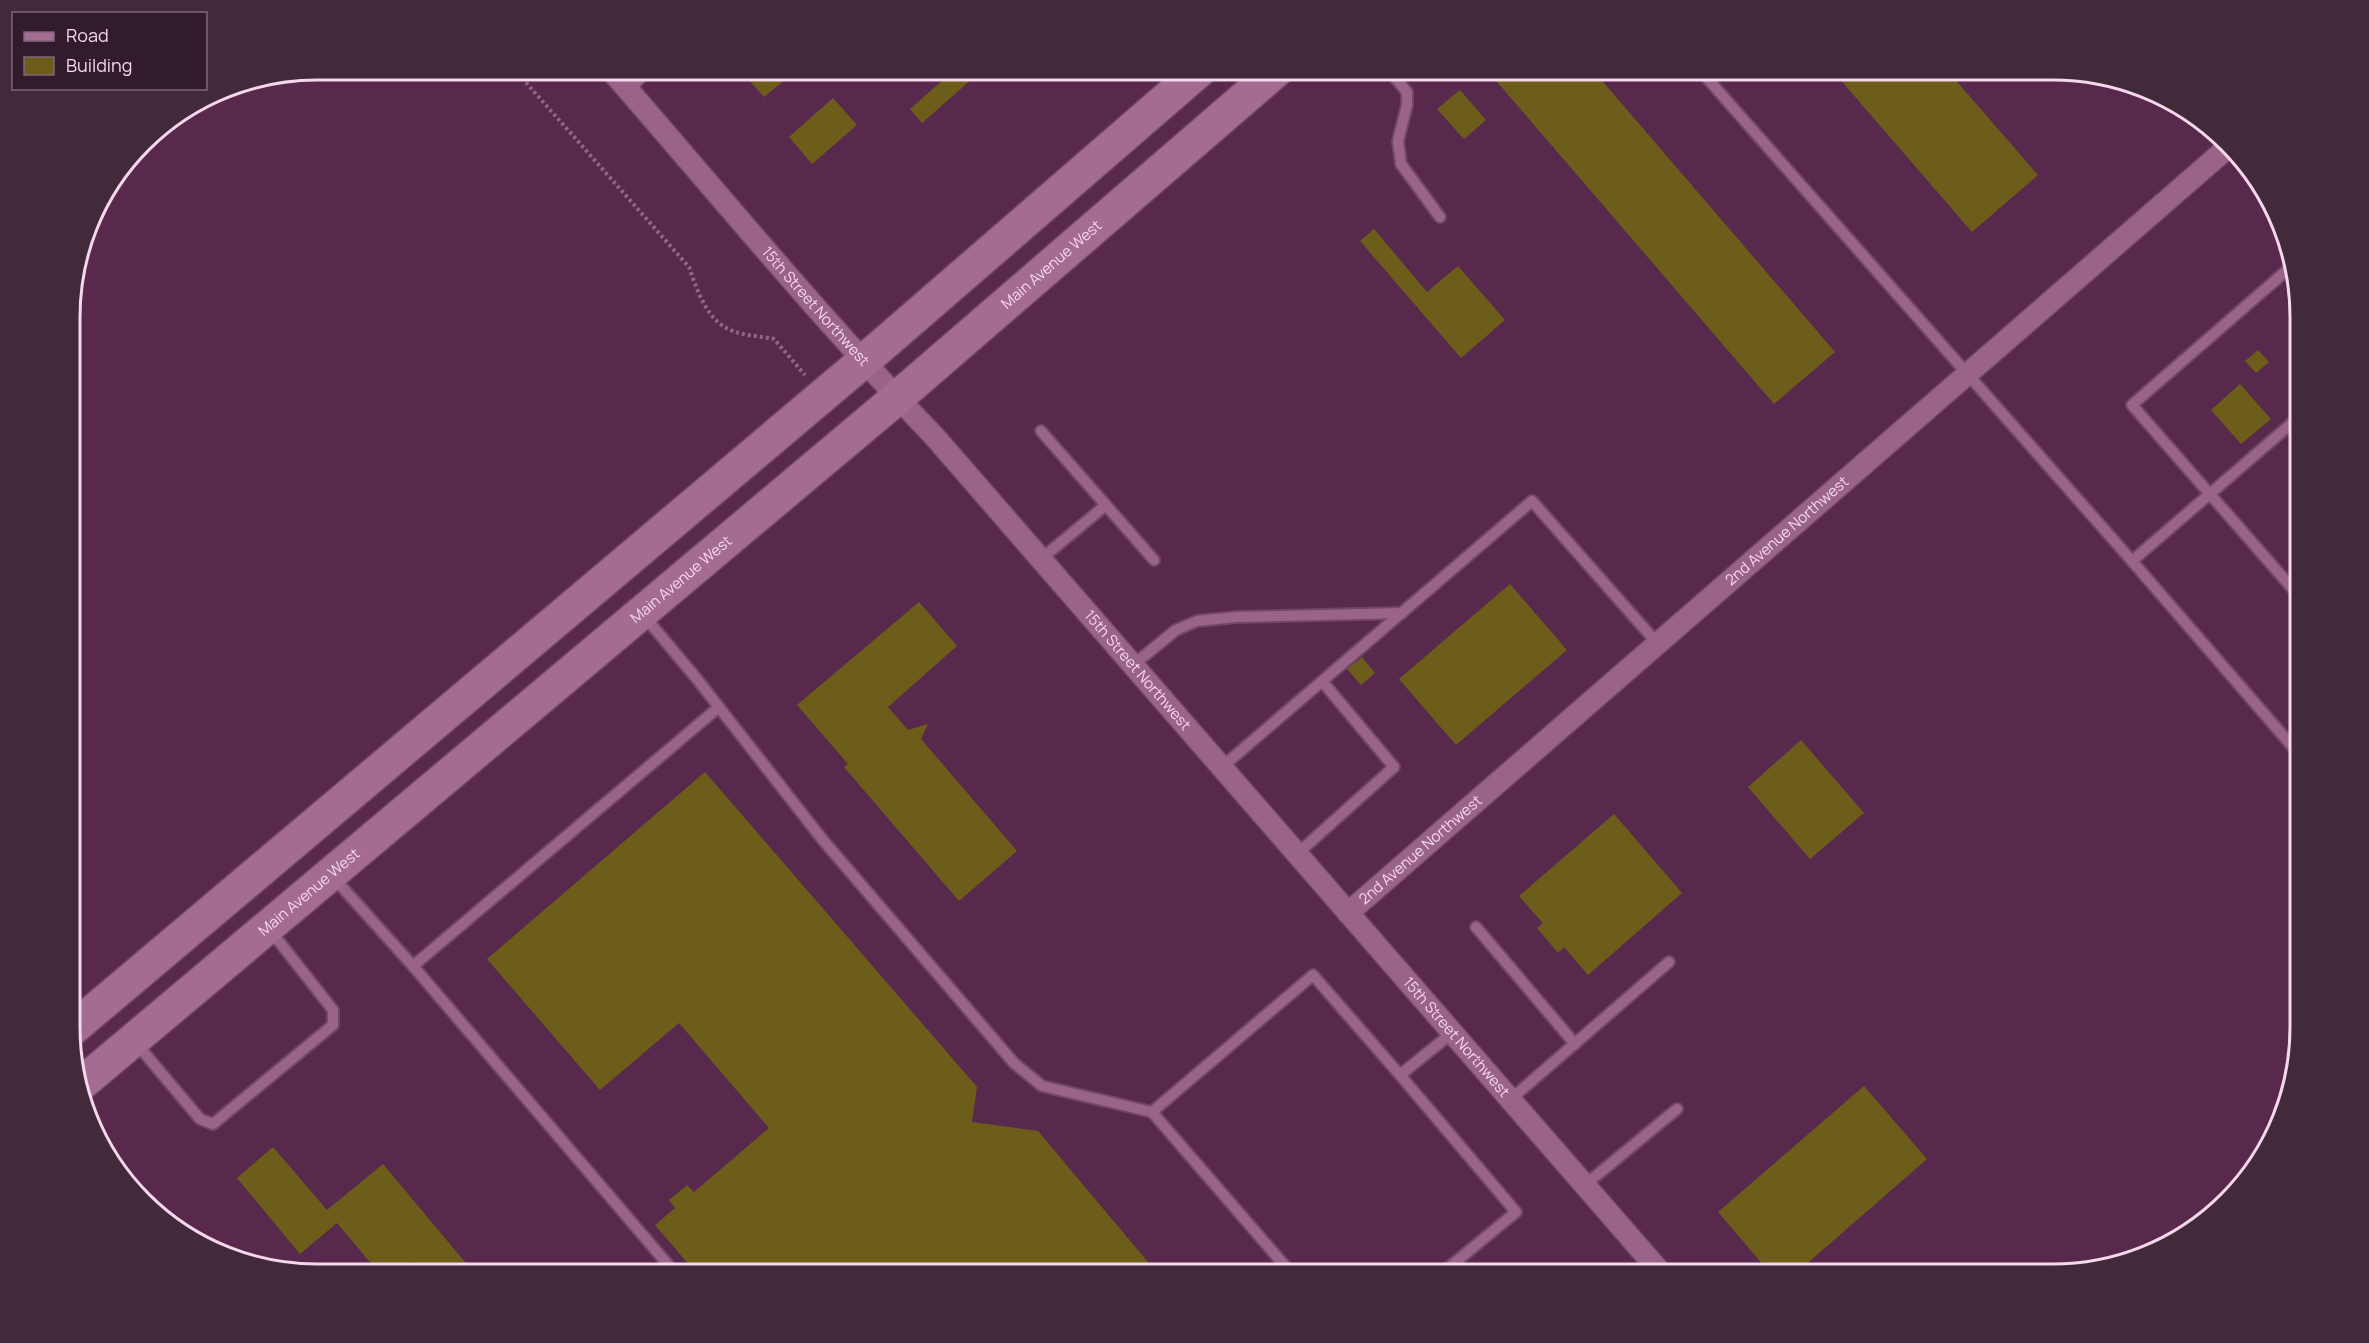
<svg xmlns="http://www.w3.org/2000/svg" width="2369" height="1343" viewBox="0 0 2369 1343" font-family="Manrope,sans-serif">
  <rect width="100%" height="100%" fill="#59294d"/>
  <g fill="#6c5e1a">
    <path d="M760,69H798L764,97L748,79Z"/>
    <path d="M934,69H964L972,79L922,123L910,109L943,80Z"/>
    <path d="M1486,69H1592L1835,352L1774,404Z"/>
    <path d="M1831,69H1946L2038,175L1972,232Z"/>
    <path d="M1460,90L1486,120L1464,139L1437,109Z"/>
    <path d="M833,98L857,125L812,164L789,137Z"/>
    <path d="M1374,229L1427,292L1458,266L1505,320L1461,358L1360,241Z"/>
    <path d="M2258,350L2269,362L2256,373L2245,361Z"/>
    <path d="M2240,384L2271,419L2241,444L2211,410Z"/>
    <path d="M1510,584L1567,650L1456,745L1399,679Z"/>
    <path d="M919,602L957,646L888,707L908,730L928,724L921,739L1017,851L959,901L844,767L848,764L797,705Z"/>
    <path d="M1362,657L1375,673L1361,685L1347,669Z"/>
    <path d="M1801,740L1864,813L1810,859L1748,787Z"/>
    <path d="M705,772L977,1087L972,1122L1038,1131L1158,1274H697L655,1225L675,1208L669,1200L687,1185L694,1192L769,1128L679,1023L600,1090L487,959Z"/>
    <path d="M1614,814L1682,893L1588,975L1564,947L1558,953L1537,928L1543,923L1519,896Z"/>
    <path d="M1864,1086L1927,1159L1795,1274H1771L1718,1212Z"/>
    <path d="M273,1147L327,1210L383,1164L475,1274H424L413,1262L399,1274H380L337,1223L300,1254L237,1178Z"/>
  </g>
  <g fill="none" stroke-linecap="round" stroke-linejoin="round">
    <g stroke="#714766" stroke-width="14">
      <g id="lane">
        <path d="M1388,69L1407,92V105L1398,141L1401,164L1440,217"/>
        <path d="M1699,69L2132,561"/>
        <path d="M2293,265L2132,405L2299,596"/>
        <path d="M2299,417L2132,561L2299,754"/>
        <path d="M1041,431L1154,560"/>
        <path d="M1041,559L1106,505"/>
        <path d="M644,616L697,679L822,839L1014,1063L1042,1086L1152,1112L1313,975L1400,1075L1452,1033"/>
        <path d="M1133,665L1176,630L1197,621L1236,617L1402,613"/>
        <path d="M1222,767L1532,501L1657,643"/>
        <path d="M1297,854L1394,767L1322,681"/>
        <path d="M333,877L413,966L676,1274"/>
        <path d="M1476,927L1575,1044"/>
        <path d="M413,966L719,707"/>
        <path d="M136,1043L200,1119L213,1124L333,1025V1010L270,930"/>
        <path d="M1400,1075L1516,1212L1441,1274"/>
        <path d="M1511,1099L1669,962"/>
        <path d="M1152,1112L1292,1274"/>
        <path d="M1585,1185L1677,1109"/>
      </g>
    </g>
    <g stroke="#714766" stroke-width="24">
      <g id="street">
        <path id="s1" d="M610,69C717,192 821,319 934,436L1662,1274"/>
        <path d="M625,86L642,69"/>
        <path id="s2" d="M1348,913L2226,149"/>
      </g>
    </g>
    <g stroke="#714766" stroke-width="36">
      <g id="primary">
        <path d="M71,1030L865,360L1201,69"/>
        <path id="s3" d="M81,1084L897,398L1278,69"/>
      </g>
    </g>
    <path stroke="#906685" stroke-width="4" stroke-dasharray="3 3" stroke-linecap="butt" d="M514,69L689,267C697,290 707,322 733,331C745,336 761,336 774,339L805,375"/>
    <use href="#lane" stroke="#9a648a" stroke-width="10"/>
    <use href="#street" stroke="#9a648a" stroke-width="21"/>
    <use href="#primary" stroke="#a46b93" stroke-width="33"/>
  </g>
  <g text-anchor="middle" stroke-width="4.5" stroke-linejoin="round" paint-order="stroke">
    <g font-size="15" fill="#f6d8ec" stroke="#321b2b">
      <text dy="5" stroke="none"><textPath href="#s3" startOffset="1270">Main Avenue West</textPath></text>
      <text dy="5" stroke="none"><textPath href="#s1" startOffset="314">15th Street Northwest</textPath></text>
      <text dy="5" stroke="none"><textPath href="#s2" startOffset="582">2nd Avenue Northwest</textPath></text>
      <text dy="5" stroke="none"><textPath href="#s3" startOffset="784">Main Avenue West</textPath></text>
      <text dy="5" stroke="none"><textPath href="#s1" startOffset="800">15th Street Northwest</textPath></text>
      <text dy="5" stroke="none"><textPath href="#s2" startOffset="96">2nd Avenue Northwest</textPath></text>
      <text dy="5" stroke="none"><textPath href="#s3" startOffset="298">Main Avenue West</textPath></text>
      <text dy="5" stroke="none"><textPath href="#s1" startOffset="1286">15th Street Northwest</textPath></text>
    </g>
  </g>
  <path d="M0 0H2369V1343H0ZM317 80H2053A237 237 0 0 1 2290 317V1027A237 237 0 0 1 2053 1264H317A237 237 0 0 1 80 1027V317A237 237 0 0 1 317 80Z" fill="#422a3a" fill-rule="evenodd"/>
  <path fill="none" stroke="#f6d8ec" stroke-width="3" d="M317 80H2053A237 237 0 0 1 2290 317V1027A237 237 0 0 1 2053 1264H317A237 237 0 0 1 80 1027V317A237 237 0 0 1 317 80Z"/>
  <rect x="12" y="12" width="195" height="78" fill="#321b2b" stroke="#806778" stroke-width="1.5"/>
  <rect x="24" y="32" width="30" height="9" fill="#a46b93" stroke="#806778" stroke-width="1.5"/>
  <text x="66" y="42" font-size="18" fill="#f6d8ec">Road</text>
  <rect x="24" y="57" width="30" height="18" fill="#6c5e1a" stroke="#806778" stroke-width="1.5"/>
  <text x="66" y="72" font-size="18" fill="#f6d8ec">Building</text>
</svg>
